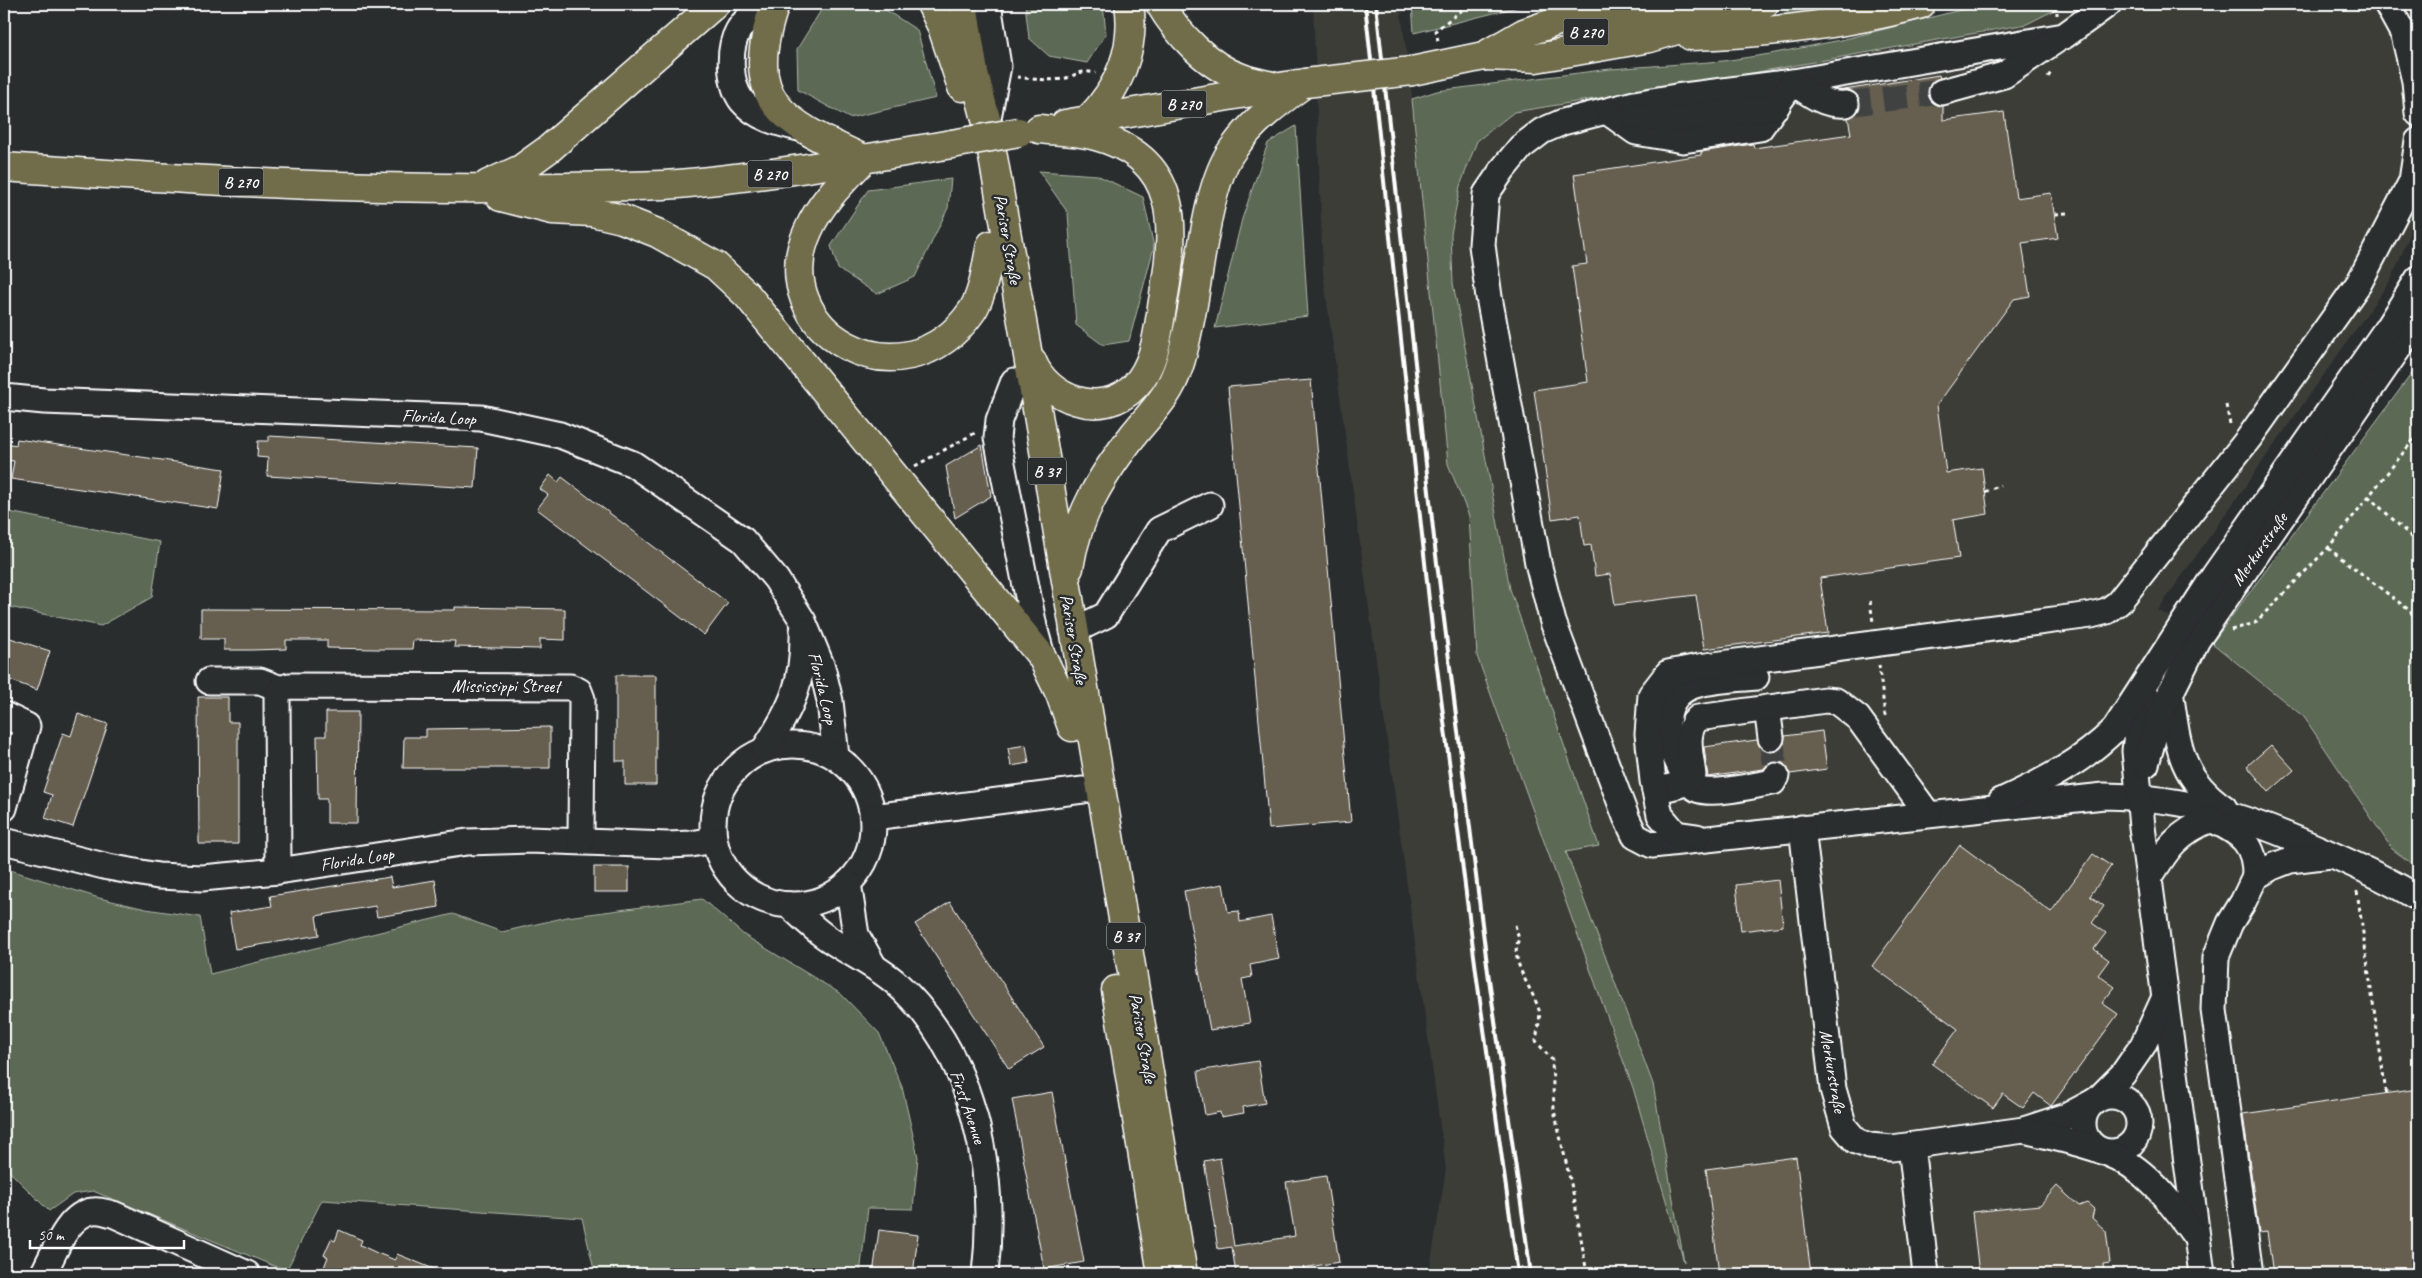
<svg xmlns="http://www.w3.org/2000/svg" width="2422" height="1278" viewBox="0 0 2422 1278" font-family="Caveat,sans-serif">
  <rect width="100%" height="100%" fill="#2a2d2e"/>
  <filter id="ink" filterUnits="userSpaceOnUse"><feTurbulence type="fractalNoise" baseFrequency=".02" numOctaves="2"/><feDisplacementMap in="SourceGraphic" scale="10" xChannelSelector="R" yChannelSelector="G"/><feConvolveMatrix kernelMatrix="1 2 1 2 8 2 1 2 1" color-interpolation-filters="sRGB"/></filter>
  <g filter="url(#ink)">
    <path fill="#3c3c38" d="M1313,4H1400L1416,126L1448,464L1469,516L1477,656L1633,1088L1682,1256L1653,1084L1565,851L1599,846L1510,589L1453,283L1451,234L1460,186L1477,141L1514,112L1724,78L2027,24L2066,4H2405L2418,26V215L2392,278L2158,610L2212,643L2304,717L2392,849L2418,868V1274H1429L1446,1169L1323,273Z"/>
    <g fill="#5c6b54" stroke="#aeb5aa">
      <path d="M1025,4H1103L1106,34L1087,63L1049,56L1029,38Z"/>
      <path d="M1412,4H1530L1414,33Z"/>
      <path d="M1812,4H1878L1736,28Z"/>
      <path d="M1984,4H2066L2027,24L1724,78L1514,112L1477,141L1460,186L1451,234L1453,283L1510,589L1599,846L1566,852L1653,1084L1684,1262L1633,1088L1477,656L1469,516L1448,464L1412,99L1437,91L1610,69L1723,61L1770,54L1841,40Z"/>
      <path d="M878,5L917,30L936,98L849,118L798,90L797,49L823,7Z"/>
      <path d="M1296,126L1308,316L1215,328L1242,219L1268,143Z"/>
      <path d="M1039,171L1097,175L1143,197L1154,247L1129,341L1103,345L1076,325L1068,213Z"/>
      <path d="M951,179L948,208L915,277L877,294L838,269L831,246L868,190Z"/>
      <path d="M2418,365V868L2392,849L2304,717L2212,643Z"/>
      <path d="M4,511L160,542L152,597L101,626L4,606Z"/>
      <path d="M4,868L99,898L146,909L200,917L210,974L453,914L502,932L567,917L702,899L744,935L841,994L879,1033L902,1087L918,1157L913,1209L868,1208L860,1274H595L582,1218L322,1200L286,1271L93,1191L73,1194L49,1211L4,1166Z"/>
    </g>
    <g fill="#665e4f" stroke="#fff">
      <path d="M1939,75L1940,78L1932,82L1928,88V95L1932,103L1943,106V120L2004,112L2016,198L2051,193L2058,238L2022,243L2030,296L2014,299L1937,405L1946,473L1982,468L1988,514L1953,520L1959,558L1820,578L1828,633L1704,649L1696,595L1615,605L1610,574L1595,576L1591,545L1584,546L1580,515L1552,519L1534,390L1588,382L1572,266L1587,264L1574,174L1701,155V152L1753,144L1754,148L1851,134L1848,118L1858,111L1860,103L1853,92L1844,90Z"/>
      <path d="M1311,380L1351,822L1269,829L1228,387Z"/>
      <path d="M269,436L478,448L475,488L267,476L268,458L257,457L258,441H269Z"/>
      <path d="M17,439L224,469L218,509L11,479L14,461L4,460L6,443L16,445Z"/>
      <path d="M982,445L991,496L955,518L946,466Z"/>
      <path d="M550,475L558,482L562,477L728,603L704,635L537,509L548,495L540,489Z"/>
      <path d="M455,607L565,609V640L540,639V649L454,647L455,641L413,640L412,649H377L327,648V640H286V649L251,650H224V639H201V609L455,610Z"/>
      <path d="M4,636L50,651L37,690L4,678Z"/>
      <path d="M616,675H656V785H625V761H616Z"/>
      <path d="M198,697H228V722H238V844H199Z"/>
      <path d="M326,712H358L357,823H327V799H318L317,736H326Z"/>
      <path d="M78,714L108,724L73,827L45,818L52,795L43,792L63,733L71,736Z"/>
      <path d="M550,727V768H403L404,737H426V729Z"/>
      <path d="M1822,731L1827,769L1790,774L1783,763L1775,762L1763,769L1708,777L1704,747L1757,740L1765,751L1773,752L1784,744L1785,736Z"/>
      <path d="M1026,745L1029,763L1011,766L1008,748Z"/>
      <path d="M2271,745L2294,770L2269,792L2247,766Z"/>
      <path d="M1960,845L2051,912L2093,854L2111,866L2090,896L2104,906L2092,923L2106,933L2094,949L2109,960L2098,975L2115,987L2102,1003L2118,1014L2051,1106L2034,1093L2023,1108L2003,1094L1993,1108L1932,1064L1958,1029L1872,966Z"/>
      <rect x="594" y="867" width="35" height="25"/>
      <path d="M390,877L392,887L435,880L439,907L377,917L375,906L316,916L319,935L235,949L229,913L272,906L270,896Z"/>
      <path d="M1778,880L1783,926L1741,931L1736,885Z"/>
      <path d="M1223,884L1228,912L1239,911L1240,922L1271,916L1279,959L1250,965L1252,977L1242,979L1250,1023L1210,1030L1184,891Z"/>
      <path d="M950,902L1044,1047L1009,1069L915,924Z"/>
      <path d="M1258,1061L1265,1103L1243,1107L1244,1113L1221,1117L1220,1112L1205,1115L1198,1071Z"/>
      <path d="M2418,1089V1274H2273L2267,1232L2259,1233L2243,1114Z"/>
      <path d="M1052,1092L1084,1262L1044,1269L1012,1099Z"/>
      <path d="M1796,1157L1811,1274H1719L1706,1169Z"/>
      <path d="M1220,1158L1234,1246L1295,1236L1286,1182L1326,1176L1339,1262L1303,1268L1304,1274H1236L1232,1247L1218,1249L1204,1161Z"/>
      <path d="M2057,1186L2079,1206L2087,1203L2094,1209L2092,1218L2106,1231L2110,1263L2103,1264L2104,1274H1979L1972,1212L2040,1205Z"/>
      <path d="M339,1230L362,1240L360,1245L377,1253L395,1260L397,1254L446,1274H370L351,1266L348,1274H333L323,1270L328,1257L324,1255L331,1239L335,1241Z"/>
      <path d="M879,1230L918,1235L913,1274H873Z"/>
    </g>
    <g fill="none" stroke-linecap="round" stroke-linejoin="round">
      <g stroke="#3f4243" stroke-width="25" stroke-dasharray="25 12" stroke-linecap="butt">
        <path d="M1846,104L1942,92"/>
        <path d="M1771,738L1776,776"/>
      </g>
      <g stroke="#fff" stroke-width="29">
        <g id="minor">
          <path d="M770,4C758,11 745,18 738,31C728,49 729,84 742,101C757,119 782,124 803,129"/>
          <path d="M2108,4L2064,36L1793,82L1676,97L1634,104L1563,122L1542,131L1521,147L1503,169L1486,194L1482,245L1489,297L1538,563L1553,622L1626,817L1635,836L1652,845L2104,796C2190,797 2249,818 2326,852C2358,866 2389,880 2418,898"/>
          <path d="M2387,4L2404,35L2415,81L2418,113"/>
          <path d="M1942,92L2004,75L2055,41"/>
          <path d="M1608,112L1636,132L1683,140L1760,128L1793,82C1809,94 1825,106 1846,104"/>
          <path d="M1632,115L1670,120L1777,106"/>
          <path d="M987,123L998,66L988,4"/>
          <path d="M1014,381L999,420L997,438L1034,627L1042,656"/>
          <path d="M4,397L44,401L481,418L560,435L633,464L743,540L776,579L803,621L822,667L830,701L836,757"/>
          <path d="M1073,631L1106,615L1159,530L1210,505"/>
          <path d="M1756,677C1738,679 1709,680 1692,686C1663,696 1663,732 1674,754C1680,765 1685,783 1697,789C1712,796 1755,785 1773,782L1776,776"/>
          <path d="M209,681H260L281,689"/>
          <path d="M2170,691C2178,743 2178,776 2224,808"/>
          <path d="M2146,696L2140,708L2135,751L2142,827L2202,1274"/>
          <path d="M1767,708L1771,738"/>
          <path d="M4,715L27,726L4,808"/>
          <circle cx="793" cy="825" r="80"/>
          <path d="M764,750C792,708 804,682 803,631"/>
          <path d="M2146,764L2160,714L2197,640L2418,320"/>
          <path d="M1655,790C1667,787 1686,787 1693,775C1691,756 1683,732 1698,718L1825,700L1836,701L1858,718L1928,814"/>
          <path d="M2001,801C2044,781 2081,763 2115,729L2214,576L2388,327L2418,279"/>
          <path d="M873,817L1083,790"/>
          <path d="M2213,820C2241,833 2256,844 2255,877"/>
          <path d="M1802,828L1833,1089L1844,1127L1856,1141L1869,1146L1892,1148L2024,1130L2067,1116L2097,1100L2123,1074L2143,1045L2165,997"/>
          <path d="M1697,837L1676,834L1660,815L1653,781L1648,734L1651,695L1668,673L1699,667L2091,615L2107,611L2118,603L2249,438L2359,283L2412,181L2418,141"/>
          <path d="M4,841L108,867L158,876L202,878L278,871L467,842L529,840L668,845L691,844L714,840"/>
          <path d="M278,871L277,696L281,689L289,686L570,687L579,691L582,699L581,841"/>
          <path d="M2148,880C2167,849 2177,832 2212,819"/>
          <path d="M848,883L856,935L873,965"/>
          <path d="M789,905C800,915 811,926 823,935C846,952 874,964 896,983C975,1054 997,1173 985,1274"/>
          <circle cx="2111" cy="1124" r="28"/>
          <path d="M2024,1130C2051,1137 2080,1142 2105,1152C2145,1166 2172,1204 2196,1237"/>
          <path d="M1911,1146L1926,1274"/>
          <path d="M43,1274C54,1254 67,1214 93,1211C100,1210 107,1213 113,1214L247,1274"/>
          <path d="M2250,1274L2214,1010L2216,957L2230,923L2243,902L2255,877L2272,867L2290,860L2331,855"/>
        </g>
      </g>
      <g stroke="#fff" stroke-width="31">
        <g id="major">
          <path d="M775,4C741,103 782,121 864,159"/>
          <path d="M931,4L942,27L962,87"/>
          <path d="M963,4L974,73L987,123L1026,344L1183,1274"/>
          <path d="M1160,4C1177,33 1208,67 1242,78C1251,82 1262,83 1272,86"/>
          <path d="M1412,71L1484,56"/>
          <path d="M1088,120C1119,89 1136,48 1129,4"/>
          <path d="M1065,124L1298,84"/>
          <path d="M864,159C843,181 820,203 808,231C763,331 903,411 972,311C984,293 986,266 991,245"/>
          <path d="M4,167C188,180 373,192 558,187C598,186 638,187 678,184C770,176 861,159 952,144"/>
          <path d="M488,184L521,169L550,148L715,4"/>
          <path d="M501,197L552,210L592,212L622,219L657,233L716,266L747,295L1042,657L1060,694L1072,727"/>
          <path d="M1032,361C1047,400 1103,420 1135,386C1156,364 1158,330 1163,301C1176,227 1182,158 1092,135C1075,131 1057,131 1039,129"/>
          <path d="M1069,568C1077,515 1102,475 1134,434C1146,419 1160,405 1169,389C1181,368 1185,343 1190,320C1200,274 1206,185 1233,149C1253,121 1277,103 1305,83"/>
          <path d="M1116,990L1162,1274"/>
        </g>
      </g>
      <g stroke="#fff" stroke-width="31">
        <g id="highway">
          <path d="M1600,29L1644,19L1687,4"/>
          <path d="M1691,36C1769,33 1846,25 1921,4"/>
          <path d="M1484,56L1536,58L1650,38L1764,4"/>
          <path d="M1484,56L1524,33L1607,4"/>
        </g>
      </g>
      <g stroke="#fff" stroke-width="3" stroke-dasharray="4 4" stroke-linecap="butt">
        <path d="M2057,4V15"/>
        <path d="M1438,41L1436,30L1470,4"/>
        <path d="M1017,77C1031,79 1047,81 1062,79C1078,76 1076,69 1096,73"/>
        <path d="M2048,77L2052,71"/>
        <path d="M2055,214L2067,213"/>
        <path d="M2226,405L2230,424"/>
        <path d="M915,466L975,433"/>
        <path d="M1985,492L2000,485"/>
        <path d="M2368,496L2418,543"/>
        <path d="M2328,548L2409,610L2418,621"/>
        <path d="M1870,601L1873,622"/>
        <path d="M2231,630L2255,623L2328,548L2418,434"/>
        <path d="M1879,665L1885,716"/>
        <path d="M2357,891L2386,1093"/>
        <path d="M1515,925L1519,939C1508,960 1533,989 1539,1010C1541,1018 1537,1032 1536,1041L1552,1060L1554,1110L1574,1197L1587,1274"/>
      </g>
      <use href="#minor" stroke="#2a2d2e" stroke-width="25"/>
      <use href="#major" stroke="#716d4b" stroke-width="28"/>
      <use href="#highway" stroke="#716d4b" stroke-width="28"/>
      <g stroke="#fff" stroke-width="4">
        <path d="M1365,4L1432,628L1477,979L1518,1274"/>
        <path d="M1376,4L1435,547L1488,972L1531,1274"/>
      </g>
      <g stroke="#fff" stroke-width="31" stroke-linecap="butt">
        <g id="major-bridge">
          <path d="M1305,83L1412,71"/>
          <path d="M952,144L1019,132"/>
        </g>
      </g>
      <use href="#major-bridge" stroke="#716d4b" stroke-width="28"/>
    </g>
  </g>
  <g text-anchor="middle" stroke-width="5" stroke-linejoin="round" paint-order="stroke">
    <g fill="#2a2d2e" stroke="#bfc0c0" stroke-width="1">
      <rect x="1563.5" y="18.5" width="45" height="27" rx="4"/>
      <rect x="1161.5" y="90.5" width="45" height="27" rx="4"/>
      <rect x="747.5" y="160.5" width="45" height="27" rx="4"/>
      <rect x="218.5" y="168.5" width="45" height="27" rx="4"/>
      <rect x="1028" y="457.5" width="38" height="27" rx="4"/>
      <rect x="1107" y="922.5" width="38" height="27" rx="4"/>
    </g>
    <g font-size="16" font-weight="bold" fill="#fff">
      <text x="1586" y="38">B 270</text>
      <text x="1184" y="110">B 270</text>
      <text x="770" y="180">B 270</text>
      <text x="241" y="188">B 270</text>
      <text x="1047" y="477">B 37</text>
      <text x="1126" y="942">B 37</text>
    </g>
    <g font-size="18" fill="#fff" stroke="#2a2d2e">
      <text transform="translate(1008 239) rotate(80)" y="6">Pariser Straße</text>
      <text transform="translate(439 417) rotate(3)" y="6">Florida Loop</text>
      <text transform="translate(2259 549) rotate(-55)" y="6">Merkurstraße</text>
      <text transform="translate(1074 639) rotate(80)" y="6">Pariser Straße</text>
      <text x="506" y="692">Mississippi Street</text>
      <text transform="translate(823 688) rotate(76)" y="6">Florida Loop</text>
      <text transform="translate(357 859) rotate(-9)" y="6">Florida Loop</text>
      <text transform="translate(1143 1038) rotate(80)" y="6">Pariser Straße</text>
      <text transform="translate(1833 1071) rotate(80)" y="6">Merkurstraße</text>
      <text transform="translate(968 1107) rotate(71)" y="6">First Avenue</text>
    </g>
  </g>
  <rect width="2422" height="1278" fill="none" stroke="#2a2d2e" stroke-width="20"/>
  <rect x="10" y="10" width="2402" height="1258" fill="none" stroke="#fff" stroke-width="2" filter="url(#ink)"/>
  <path d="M30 1240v8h154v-8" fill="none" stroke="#ffffff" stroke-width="2.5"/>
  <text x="38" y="1240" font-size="15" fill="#ffffff" stroke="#2a2d2e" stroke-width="4" paint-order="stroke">50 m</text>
</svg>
